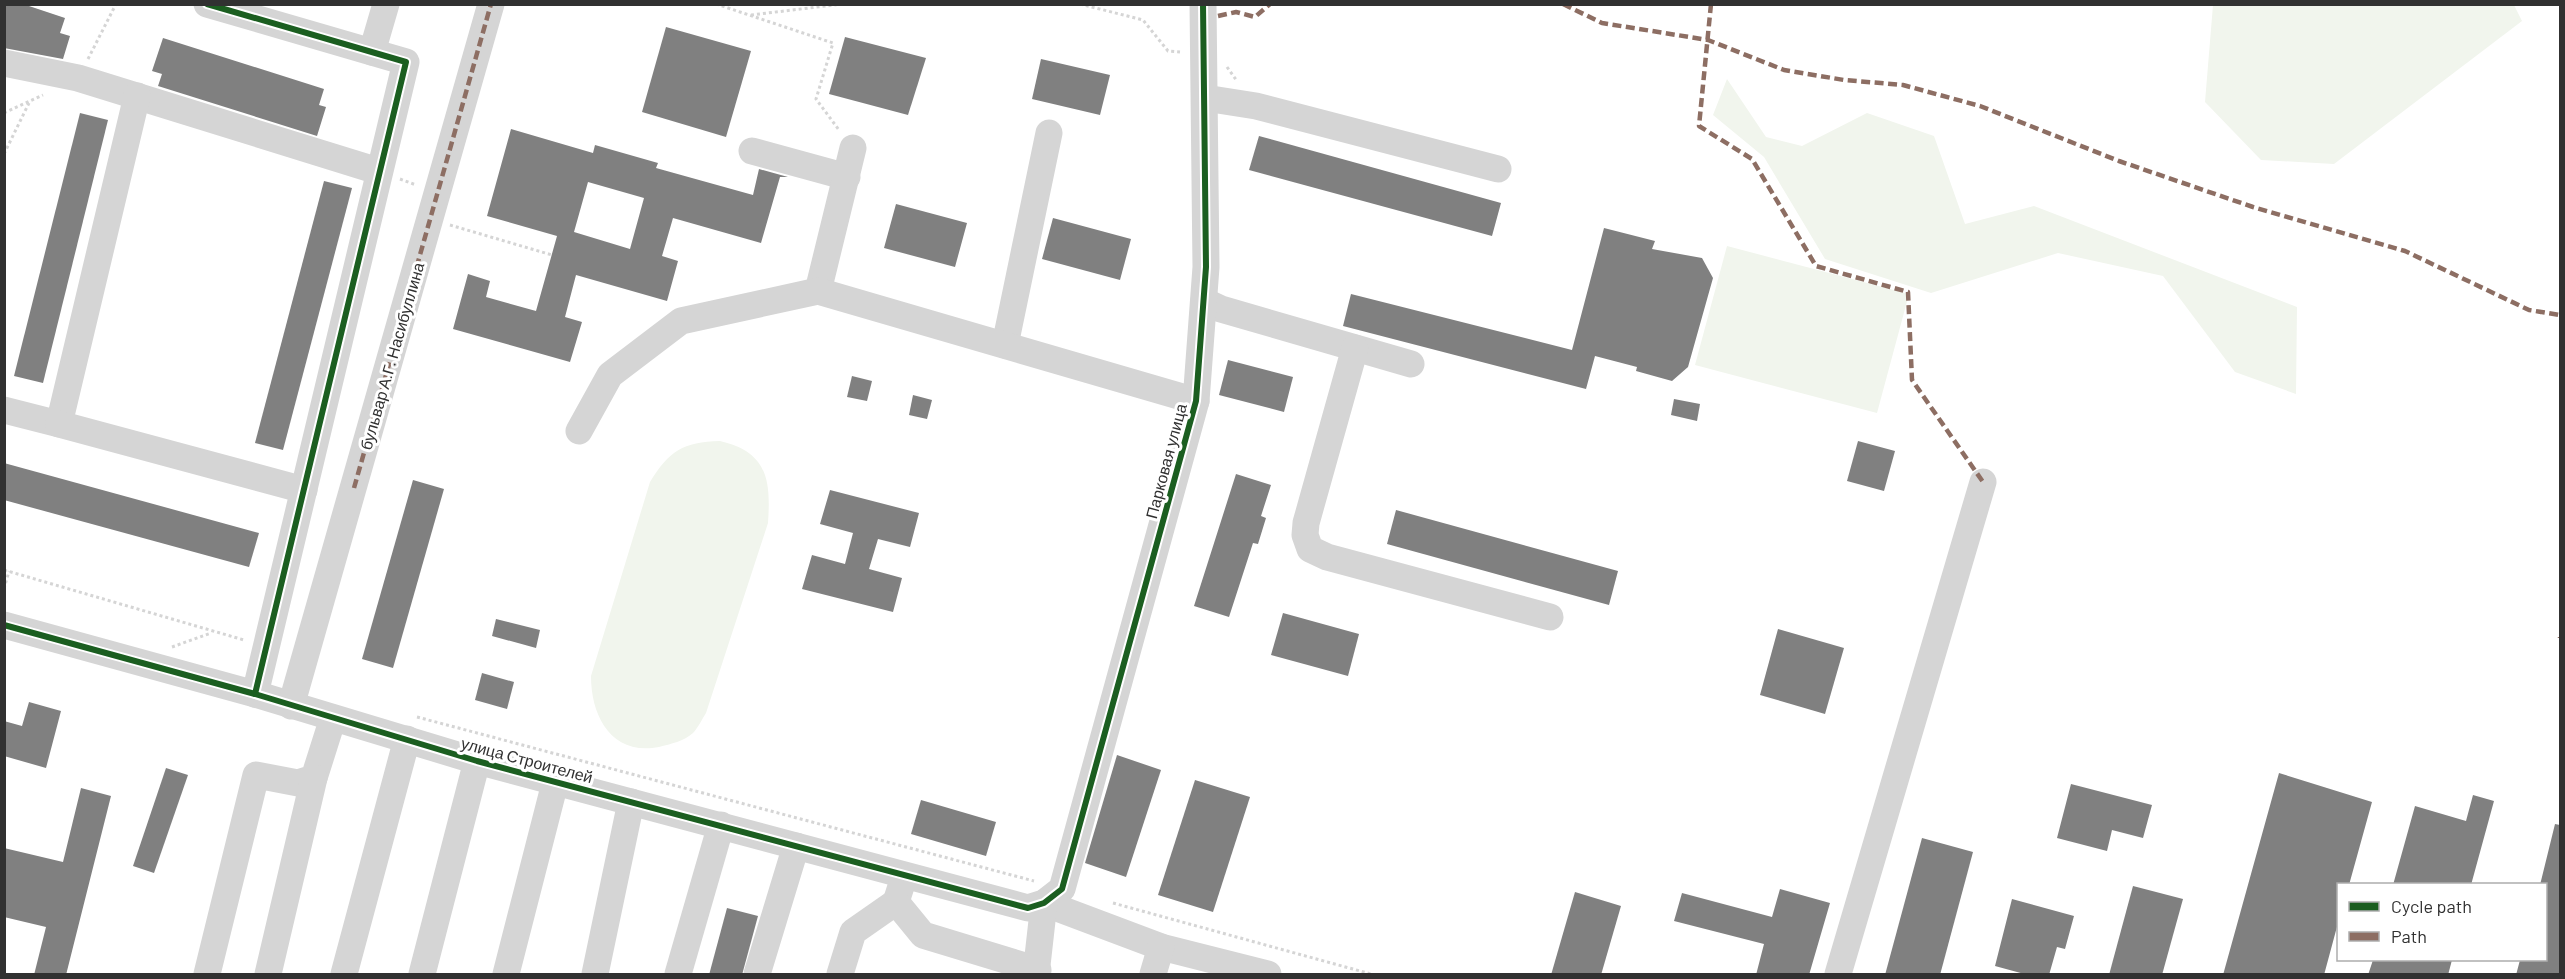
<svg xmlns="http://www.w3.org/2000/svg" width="2565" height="979" viewBox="0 0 2565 979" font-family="Barlow,sans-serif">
  <rect width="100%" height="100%" fill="#fff"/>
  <g fill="#f1f5ed">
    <path d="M2213,5H2514L2522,21L2334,164L2261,160L2205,102Z"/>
    <path d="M1727,79L1766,137L1802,146L1867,113L1934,136L1965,224L2034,206L2297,307L2296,394L2235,372L2163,276L2058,253L1931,293L1825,259L1764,157L1713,115Z"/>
    <path d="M1727,246L1909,294L1877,413L1695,365Z"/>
    <path d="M720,441C767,452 771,479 768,523L706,713C702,719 698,728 693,733C684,741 671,744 659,747C612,756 591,717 591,676L650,482C669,451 683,442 720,441Z"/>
  </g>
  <g fill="#808080" fill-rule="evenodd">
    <path d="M4,4H23L65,18L60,33L70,36L63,59L4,48Z"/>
    <path d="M666,27L751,51L726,137L642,112Z"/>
    <path d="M845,37L926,58L908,115L829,94Z"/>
    <path d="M163,38L324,89L319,105L326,107L317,136L158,86L162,74L152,71Z"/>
    <path d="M1041,59L1110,75L1100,115L1032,99Z"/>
    <path d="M80,113L108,120L43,383L14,376Z"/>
    <path d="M511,129L593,153L595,145L658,163L656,168L753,195L759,169L788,177H780L761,243L673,218L662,256L678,261L667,301L576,275L565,317L582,322L570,362L453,329L468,274L490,281L486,297L536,311L557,236L487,216ZM588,182L644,198L630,249L574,232Z"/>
    <path d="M1259,136L1501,203L1492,236L1249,170Z"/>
    <path d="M324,181L352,188L283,450L255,443Z"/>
    <path d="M896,204L967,223L955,267L884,248Z"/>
    <path d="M1053,218L1131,239L1120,280L1042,259Z"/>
    <path d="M1604,228L1655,241L1652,249L1702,258L1713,278L1688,367L1672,381L1636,371L1637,367L1595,356L1586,389L1343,326L1351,294L1572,350Z"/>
    <path d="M1228,360L1293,377L1284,412L1219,395Z"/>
    <path d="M852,376L872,381L867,401L847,397Z"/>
    <path d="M913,395L932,400L927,419L909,415Z"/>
    <path d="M1674,399L1700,404L1697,421L1671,415Z"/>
    <path d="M1858,441L1895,451L1884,491L1847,481Z"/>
    <path d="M4,463L259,533L249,567L4,500Z"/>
    <path d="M1236,474L1271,485L1261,516L1266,518L1258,544L1253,543L1229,617L1194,606Z"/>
    <path d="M413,480L444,489L393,668L362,659Z"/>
    <path d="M830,490L919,513L910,547L878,539L869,569L902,578L893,612L802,589L812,555L845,564L853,533L820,524Z"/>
    <path d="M1396,510L1618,571L1609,605L1387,544Z"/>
    <path d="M1283,613L1359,634L1348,676L1271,655Z"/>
    <path d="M496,619L540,630L536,648L492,636Z"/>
    <path d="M1778,629L1844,648L1825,714L1760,695Z"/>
    <path d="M482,673L514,682L507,709L475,700Z"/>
    <path d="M29,702L61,711L46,768L4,756V721L22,726Z"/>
    <path d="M1117,755L1161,770L1126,877L1085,863Z"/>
    <path d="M166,768L188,775L154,873L133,866Z"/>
    <path d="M2279,773L2372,802L2349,885H2338V923L2324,975H2223Z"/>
    <path d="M1195,780L1250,797L1213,912L1158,895Z"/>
    <path d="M2071,784L2152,805L2143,838L2112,830L2107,851L2057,838Z"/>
    <path d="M81,788L111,796L66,975H34L46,927L4,917V848L63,862Z"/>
    <path d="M2473,795L2494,801L2471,885H2393L2415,806L2466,821Z"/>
    <path d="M921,800L996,822L986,856L911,834Z"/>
    <path d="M2555,824L2560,825V975H2516L2520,960H2546V885H2540Z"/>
    <path d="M1922,838L1973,852L1940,975H1885Z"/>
    <path d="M2133,886L2183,899L2162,975H2109Z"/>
    <path d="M1780,889L1830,903L1809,975H1756L1764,944L1674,921L1682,893L1772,917Z"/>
    <path d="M1575,892L1621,906L1601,975H1551Z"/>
    <path d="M2012,899L2074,916L2065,949L2057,947L2049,975H2028L1995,966Z"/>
    <path d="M727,908L758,916L742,975H709Z"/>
    <path d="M2373,960H2452L2448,975H2368Z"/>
  </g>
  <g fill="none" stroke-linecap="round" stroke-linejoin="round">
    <g stroke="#d5d5d5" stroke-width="3" stroke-dasharray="3 3" stroke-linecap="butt">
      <path d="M716,4L833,43L816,99L839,130"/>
      <path d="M1080,4L1143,20L1168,51L1180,52"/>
      <path d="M751,15L842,4"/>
      <path d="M88,59L116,4"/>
      <path d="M1227,67L1237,81"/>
      <path d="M4,113L43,95"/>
      <path d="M4,154L29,103"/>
      <path d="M400,179L416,185"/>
      <path d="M450,225L552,255"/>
      <path d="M4,570L244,640"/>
      <path d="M4,589L9,571"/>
      <path d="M172,647L211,633"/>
      <path d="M417,717L1034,881"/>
      <path d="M1113,903L1371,974"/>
    </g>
    <g stroke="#d5d5d5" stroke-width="27">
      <path d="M207,4L406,62L255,694"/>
      <path d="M372,52L386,4"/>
      <path d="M4,63L78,78L378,171"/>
      <path d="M1205,98L1256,106L1498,169"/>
      <path d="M752,151L847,177"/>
      <path d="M818,291L853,148"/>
      <path d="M1204,301L1221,309L1411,364"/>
      <path d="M1005,345L1049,133"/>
      <path d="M1355,348L1306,523L1305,535L1310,549L1327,557L1550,617"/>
      <path d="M4,410L59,424L137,96"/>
      <path d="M59,424L304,490"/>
      <path d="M579,431L610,375L681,321L818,291L1196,401"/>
      <path d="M4,625L255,694L477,761L1028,908L1044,903L1062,889L1196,401L1206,267L1203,4"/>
      <path d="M291,706L491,4"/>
      <path d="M904,877L896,902L923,935L1038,970"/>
      <path d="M1044,903L1161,947L1268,974"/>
      <path d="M207,974L256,775L298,783L314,778L333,718"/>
      <path d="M268,974L314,778"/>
      <path d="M344,974L407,739"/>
      <path d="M422,974L477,761"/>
      <path d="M506,974L555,783"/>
      <path d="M595,974L631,802"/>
      <path d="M678,974L721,825"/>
      <path d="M757,974L796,846"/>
      <path d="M840,974L853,932L896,902"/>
      <path d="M1036,974L1044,903"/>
      <path d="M1153,974L1161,947"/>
      <path d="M1838,974L1983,482"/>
    </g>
    <g stroke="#8d6e63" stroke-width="4.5" stroke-dasharray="9 4.5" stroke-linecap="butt">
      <path d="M1563,4L1602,23L1708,40L1784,70L1844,80L1903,85L1980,106L2119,161L2253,207L2405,251L2529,310L2560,315"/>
      <path d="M1711,4L1699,126L1752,159L1816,266L1908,292L1912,380L1983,482"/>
      <path d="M1218,16L1236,12L1255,17L1270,4"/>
      <path d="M354,488L491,4"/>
      <path d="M2560,637V638"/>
    </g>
    <g stroke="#fff" stroke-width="10">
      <g id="cycleway">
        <path d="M207,4L406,62L255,694"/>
        <path d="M4,625L255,694L477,761L1028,908L1044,903L1062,889L1196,401L1206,267L1203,4"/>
      </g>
    </g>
    <use href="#cycleway" stroke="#1b5e20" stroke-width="6"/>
  </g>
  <g text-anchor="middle" stroke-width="6" stroke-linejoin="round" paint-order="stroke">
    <g font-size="16" fill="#313131" stroke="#fff">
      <text transform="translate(392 356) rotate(-74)" y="6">бульвар А.Г. Насибуллина</text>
      <text transform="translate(1166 461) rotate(-75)" y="6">Парковая улица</text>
      <text transform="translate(527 760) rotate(15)" y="6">улица Строителей</text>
    </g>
  </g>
  <rect width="2565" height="979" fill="none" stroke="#313131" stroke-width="12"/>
  <rect x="2337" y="883" width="210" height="78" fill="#ffffff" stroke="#adadad" stroke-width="1.5"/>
  <rect x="2349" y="902" width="30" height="9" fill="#1b5e20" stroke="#adadad" stroke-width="1.5"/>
  <text x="2391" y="913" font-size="18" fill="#313131">Cycle path</text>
  <rect x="2349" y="932" width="30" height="9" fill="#8d6e63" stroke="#adadad" stroke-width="1.5"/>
  <text x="2391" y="943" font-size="18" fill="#313131">Path</text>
</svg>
